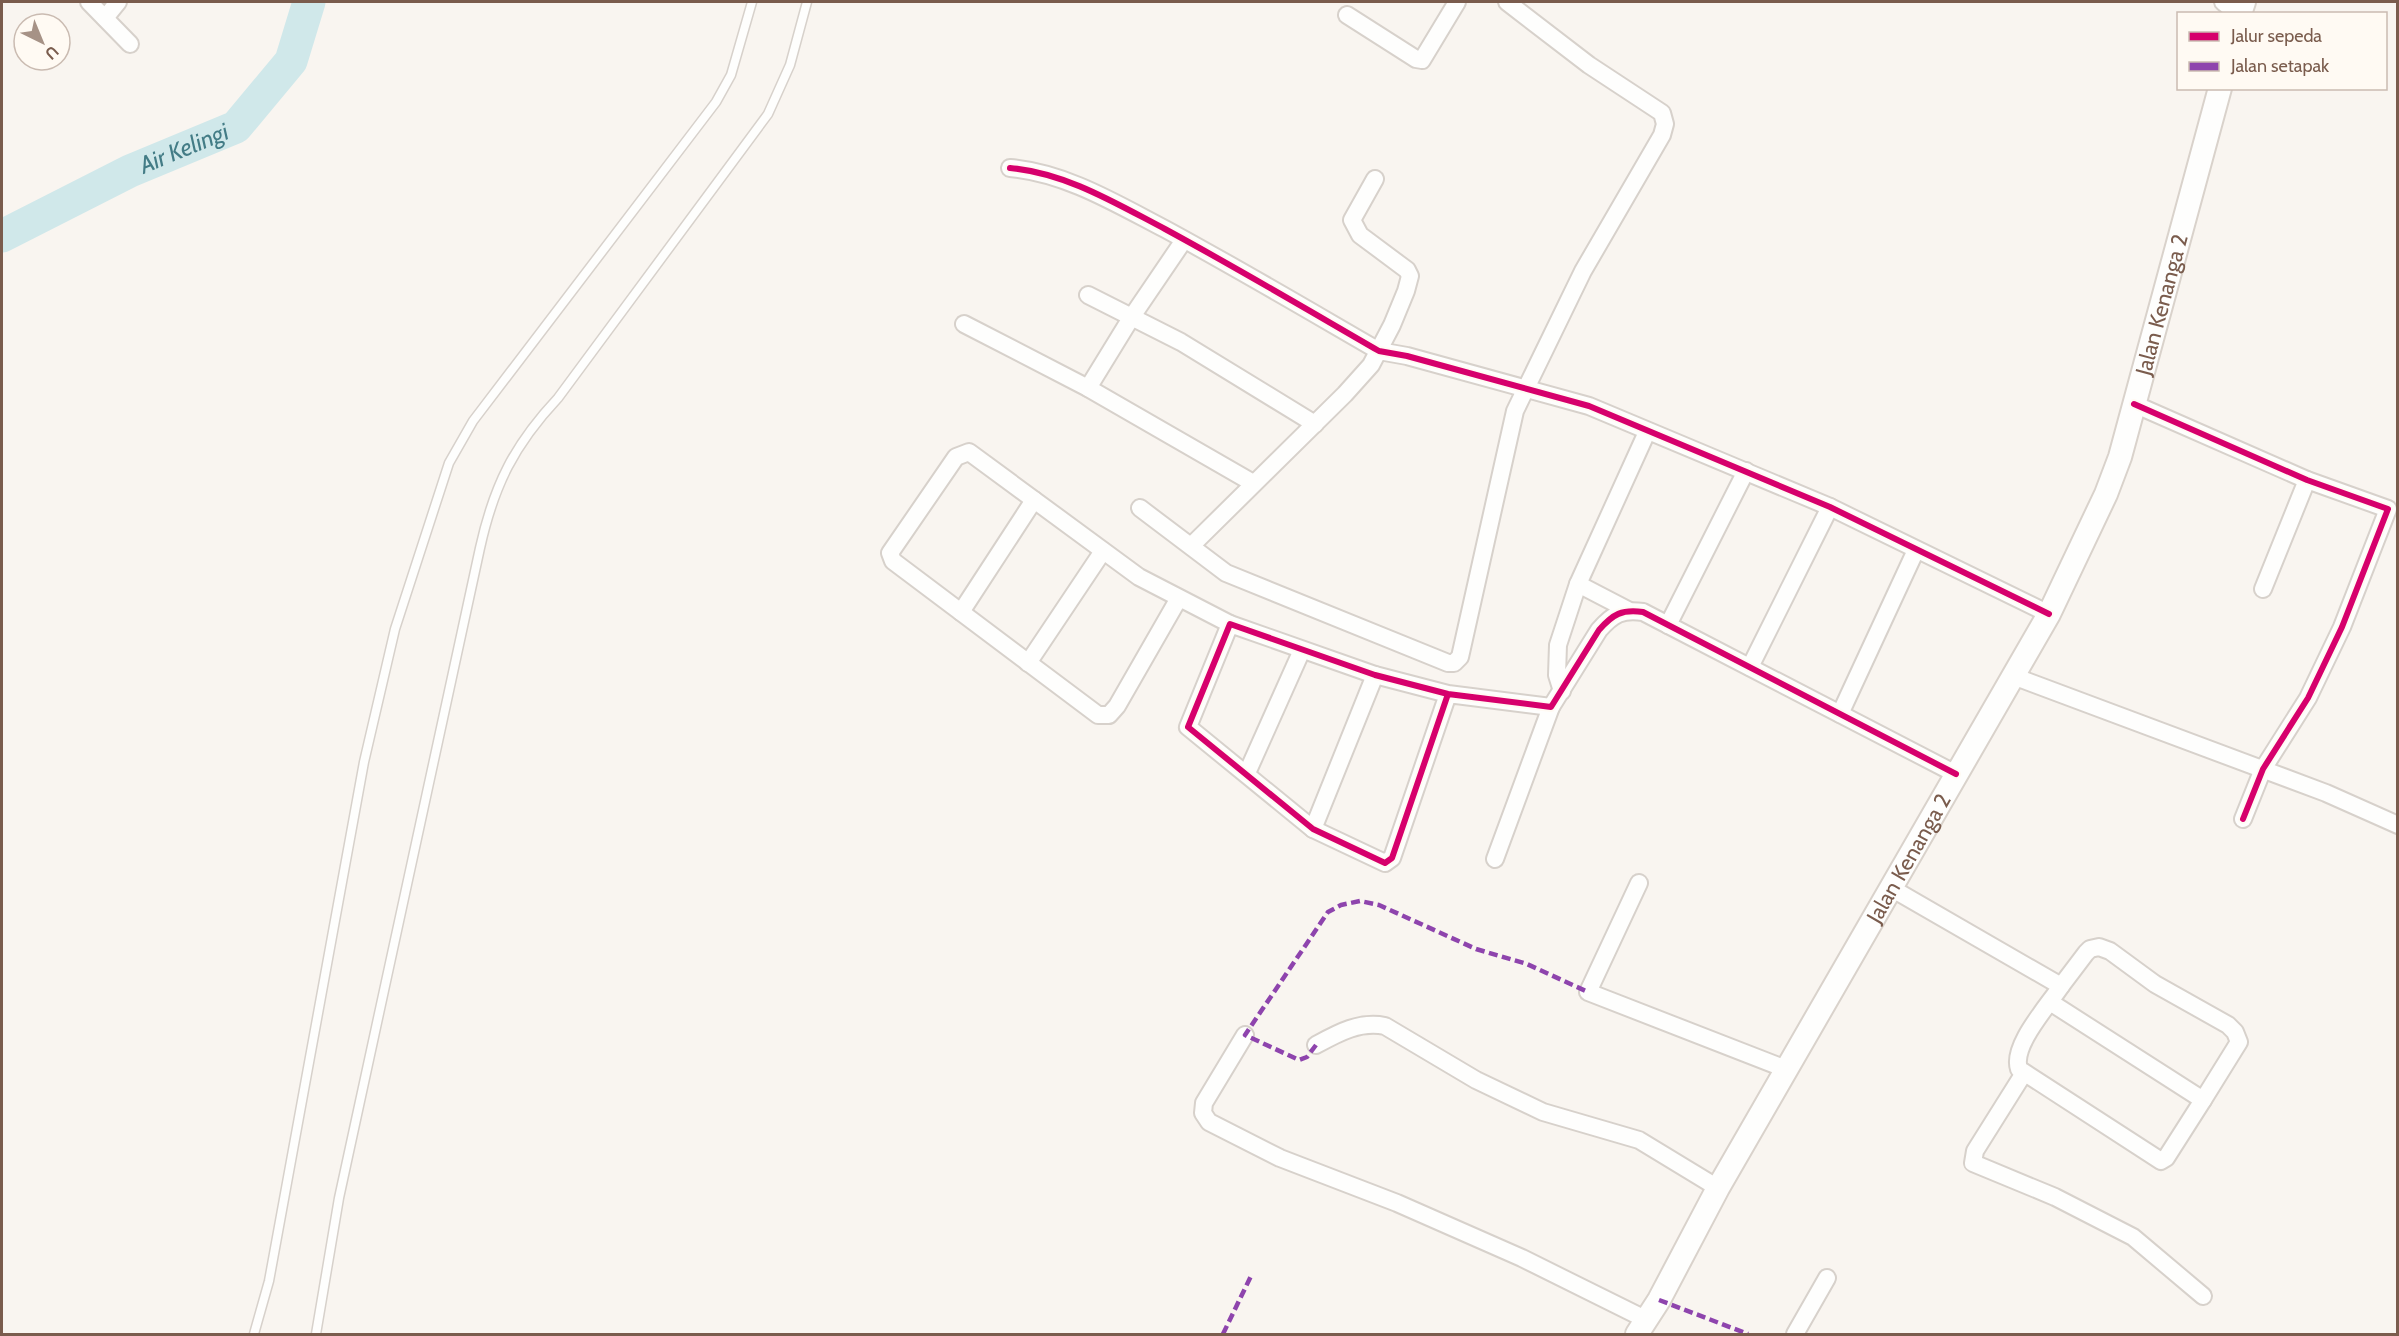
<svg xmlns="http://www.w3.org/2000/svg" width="2399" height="1336" viewBox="0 0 2399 1336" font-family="Cabin,sans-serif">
  <rect width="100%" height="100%" fill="#f9f5f0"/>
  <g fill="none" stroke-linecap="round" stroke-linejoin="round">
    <path stroke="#d0e8ea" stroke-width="33" id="s1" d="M2,236L130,171L236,127L291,61L309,2"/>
    <g stroke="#d7d1cb" stroke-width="11">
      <g id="lane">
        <path d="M254,1334L269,1281L364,762L395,629L449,463L473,421L716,102L731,75L752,2"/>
        <path d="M316,1334L339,1198L480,548C494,485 514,445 558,398L768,114L790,65L807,2"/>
      </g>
    </g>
    <g stroke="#d7d1cb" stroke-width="20">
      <g id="street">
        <path d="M89,2L130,44"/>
        <path d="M2223,2L2238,14"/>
        <path d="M1347,15L1416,59L1422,60L1457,2"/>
        <path d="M105,18L118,2"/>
        <path d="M1010,168C1066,173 1115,203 1165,229C1237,268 1308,310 1379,351L1407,356L1589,406L1830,507L2049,614"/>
        <path d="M1184,240L1131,318L1088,388L1253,483"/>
        <path d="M1088,295L1181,342L1315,424"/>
        <path d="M964,324L1088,388"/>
        <path d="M2134,404L2307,480L2388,509L2342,627L2308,698L2263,769L2243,819"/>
        <path d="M1140,508L1226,573L1448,663H1454L1460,657L1515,411L1583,271L1662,135L1665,124L1662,113L1589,65L1507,2"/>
        <path d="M1191,546L1345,394L1371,365L1392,325L1406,291L1410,276L1407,270L1360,235L1352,220L1375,179"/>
        <path d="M1578,584L1628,610"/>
        <path d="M2263,589L2307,480"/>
        <path d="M1179,598L1117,706L1109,715H1098L893,561L890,553L956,457L969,452L1139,577L1230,624"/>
        <path d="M961,612L1034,500"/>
        <path d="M1668,625L1746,471"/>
        <path d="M1028,663L1103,551"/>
        <path d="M1750,667L1830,507"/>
        <path d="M2013,676L2326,793L2398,825"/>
        <path d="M1562,691L1557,675L1558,645L1578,584L1647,432"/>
        <path d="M1448,694L1392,858L1385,863L1313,829L1188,727L1230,624L1375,675L1448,694L1551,707L1599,630C1613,614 1622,609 1643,612L1956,774"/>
        <path d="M1840,714L1916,550"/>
        <path d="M1247,773L1302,650"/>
        <path d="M1313,829L1375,675"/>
        <path d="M1495,859L1551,707"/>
        <path d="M1639,883L1588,992L1786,1069"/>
        <path d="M1891,888L2061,986C2048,1006 2011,1046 2019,1069L2161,1161L2166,1158L2203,1100"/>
        <path d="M2050,1002L2203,1100L2239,1042L2235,1032L2228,1025L2155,984L2110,951L2099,947L2090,949L2086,953L2061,986"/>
        <path d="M1245,1035L1204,1103L1203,1113L1209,1122L1280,1158L1397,1203L1522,1258L1647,1320"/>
        <path d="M1316,1045C1338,1033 1359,1021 1385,1026L1476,1080L1543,1112L1639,1140L1718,1188"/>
        <path d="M2024,1073L1975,1151L1973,1163L2055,1197L2133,1237L2203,1296"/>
        <path d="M1795,1334L1827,1278"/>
      </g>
    </g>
    <g stroke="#d9d2cb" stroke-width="26">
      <g id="secondary">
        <path d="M2240,14L2244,2"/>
        <path id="s2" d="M1637,1334L1659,1300L1718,1188L2049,614L2106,494L2120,457L2220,88"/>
      </g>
    </g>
    <use href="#lane" stroke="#fefefd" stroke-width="8"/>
    <use href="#street" stroke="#fefefd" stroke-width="16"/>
    <use href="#secondary" stroke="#fefefd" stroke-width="22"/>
    <g stroke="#8e44ad" stroke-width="4.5" stroke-dasharray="9 4.5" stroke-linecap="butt">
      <path d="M1316,1045L1307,1057L1299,1060L1245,1035L1328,912L1341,905L1360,901L1379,905L1476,949L1527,964L1588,992"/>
      <path d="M1659,1300L1748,1334"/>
      <path d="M1223,1334L1251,1276"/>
    </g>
    <g stroke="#fffaf3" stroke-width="10">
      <g id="cycleway">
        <path d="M1010,168C1066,173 1115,203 1165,229C1237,268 1308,310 1379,351L1407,356L1589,406L1830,507L2049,614"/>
        <path d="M2134,404L2307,480L2388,509L2342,627L2308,698L2263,769L2243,819"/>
        <path d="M1448,694L1392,858L1385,863L1313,829L1188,727L1230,624L1375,675L1448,694L1551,707L1599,630C1613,614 1622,609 1643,612L1956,774"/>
      </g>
    </g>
    <use href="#cycleway" stroke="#d6006c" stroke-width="6"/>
  </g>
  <g text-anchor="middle" stroke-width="5" stroke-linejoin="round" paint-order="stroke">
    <g font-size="22" fill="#7a5c4d" stroke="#fffaf3">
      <text dy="8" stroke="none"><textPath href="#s2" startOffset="1160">Jalan Kenanga 2</textPath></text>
      <text dy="8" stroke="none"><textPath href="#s2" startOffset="548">Jalan Kenanga 2</textPath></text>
    </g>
    <g font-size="24" font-style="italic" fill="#437c86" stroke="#fffaf3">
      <text dy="8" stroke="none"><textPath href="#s1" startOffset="202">Air Kelingi</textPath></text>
    </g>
  </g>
  <rect width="2399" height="1336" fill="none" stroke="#7a5c4d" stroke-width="6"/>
  <rect x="2177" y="12" width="210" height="78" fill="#fffaf3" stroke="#cabbb1" stroke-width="1.5"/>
  <rect x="2189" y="32" width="30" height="9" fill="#d6006c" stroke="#cabbb1" stroke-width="1.5"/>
  <text x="2231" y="42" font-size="18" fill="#7a5c4d">Jalur sepeda</text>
  <rect x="2189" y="62" width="30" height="9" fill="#8e44ad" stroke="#cabbb1" stroke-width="1.5"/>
  <text x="2231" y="72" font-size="18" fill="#7a5c4d">Jalan setapak</text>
  <g transform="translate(42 42) rotate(137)"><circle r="28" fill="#fffaf3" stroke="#cabbb1" stroke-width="1.5"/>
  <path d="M0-4.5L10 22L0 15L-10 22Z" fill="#a69286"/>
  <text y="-9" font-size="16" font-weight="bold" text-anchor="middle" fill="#7a5c4d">U</text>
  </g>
</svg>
